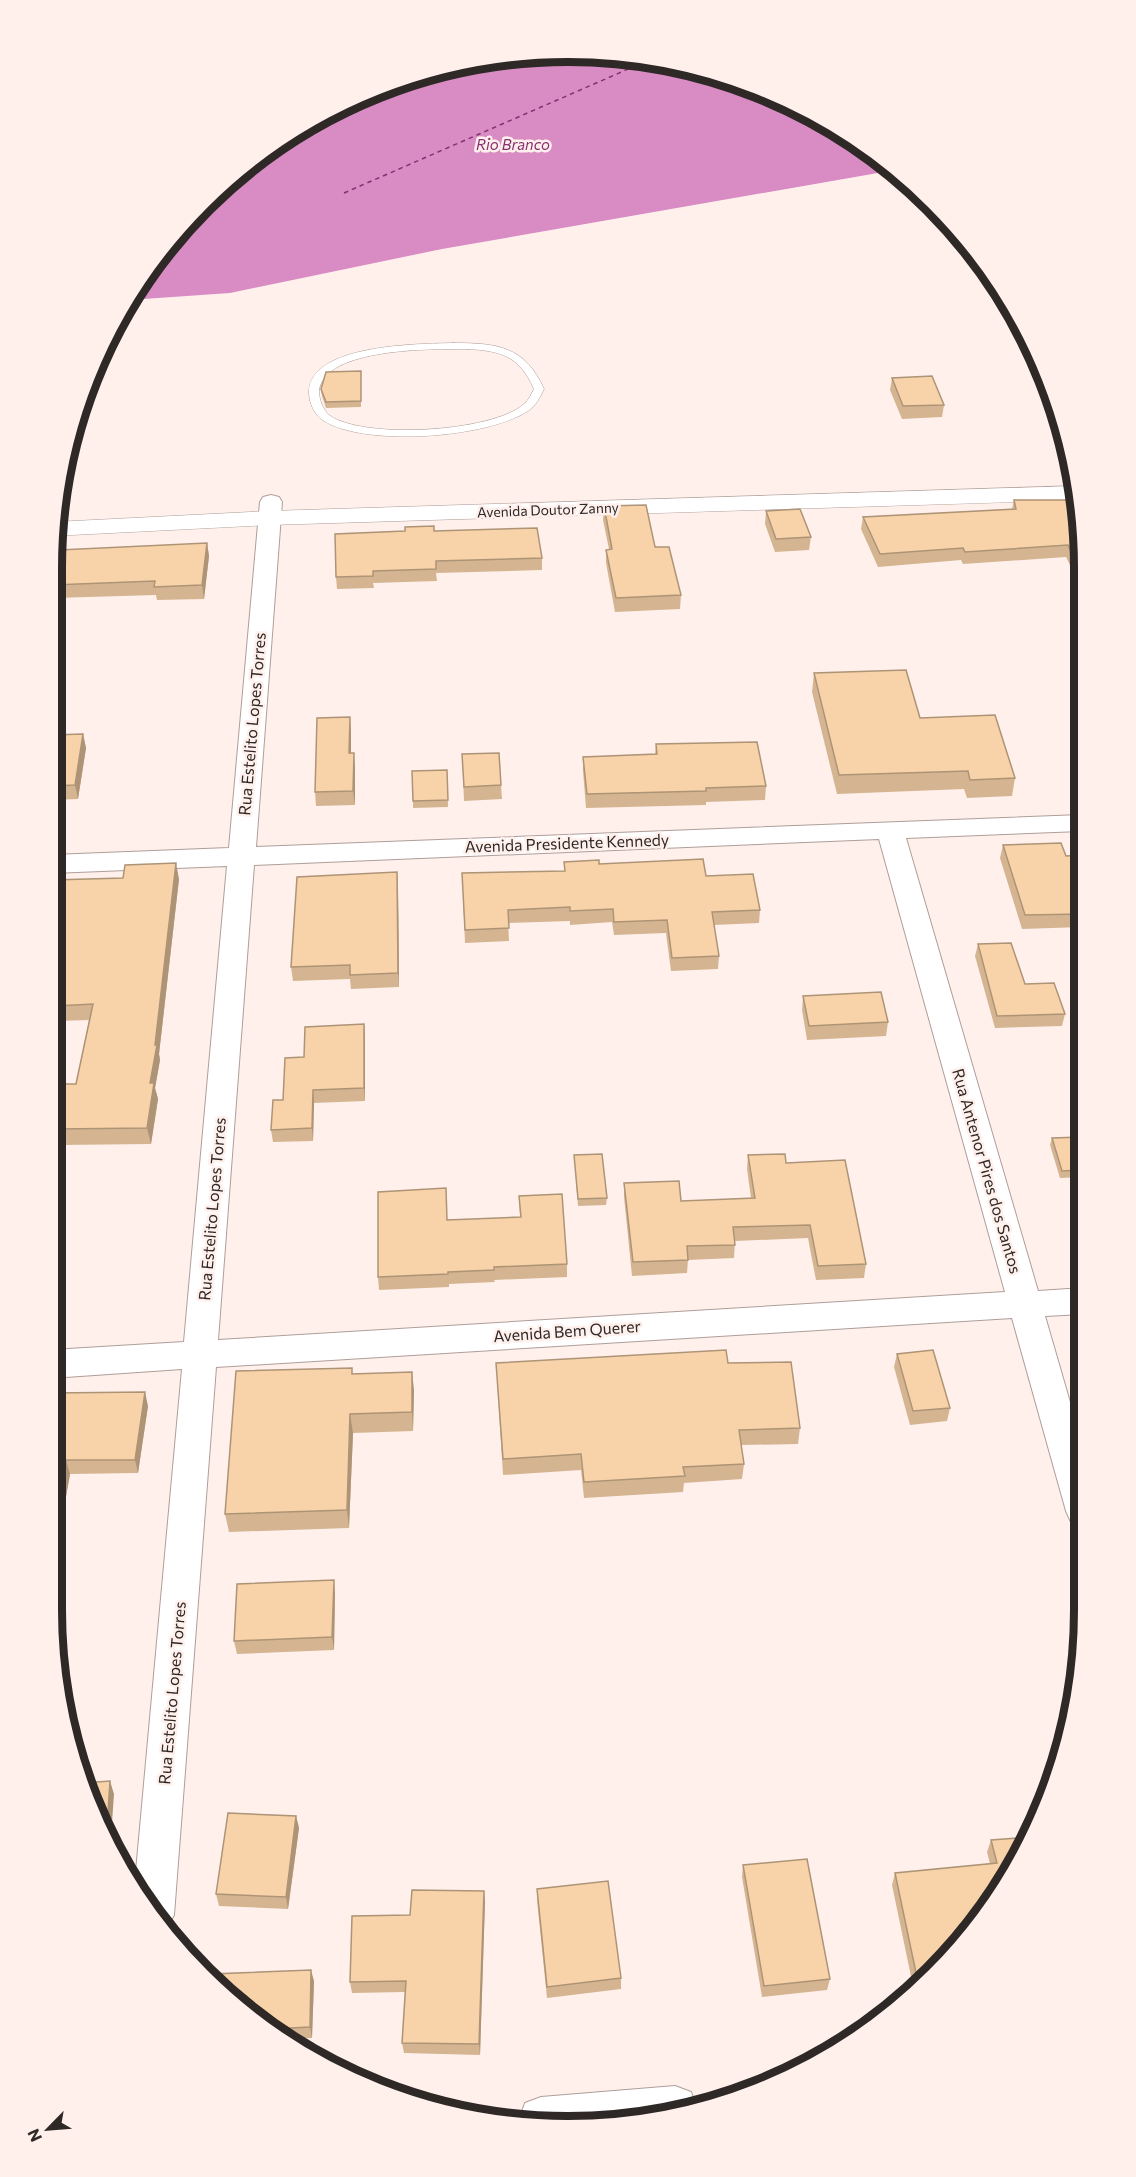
<svg xmlns="http://www.w3.org/2000/svg" width="1136" height="2177" viewBox="0 0 1136 2177" font-family="Commissioner,sans-serif">
  <rect width="100%" height="100%" fill="#fff0ec"/>
  <path fill="#d88cc3" d="M602,52L702,69L797,104L895,170L442,249L230,293L129,300L158,253L227,179L310,120L402,78L501,55Z"/>
  <g fill="none" stroke-linecap="round" stroke-linejoin="round">
    <path stroke="#872f73" stroke-width="1.5" stroke-dasharray="4.5 4" stroke-linecap="butt" d="M344,193L649,60"/>
    <g stroke="#af9e99" stroke-width="1">
      <path id="service" d="M453,343C497,343 525,346 544,389C540,397 536,406 528,411C487,438 366,447 324,421C315,416 309,403 309,393C308,344 419,344 453,343ZM468,349C502,351 519,356 534,389C531,394 529,400 524,404C493,432 363,440 329,415C323,410 319,399 319,391C324,347 435,349 468,349Z"/>
    </g>
    <g stroke="#af9e99" stroke-width="2">
      <g id="minor">
        <path d="M271,495L279,497L282,502L256,847L1081,815V831L906,838L1038,1291L1083,1288V1314L1045,1316L1083,1447L1084,1526L1071,1522L1066,1511L1012,1318L216,1367L174,1915L165,1931L158,1924L135,1882L182,1369L51,1378V1350L184,1342L227,866L52,873V855L229,848L260,502L263,497ZM879,839L1005,1292L218,1340L254,865Z"/>
        <path d="M675,2086L691,2092L695,2103L602,2125L520,2117L525,2103L541,2097Z"/>
      </g>
    </g>
    <g stroke="#af9e99" stroke-width="1">
      <path id="tertiary" d="M1077,486L1079,500L270,525L52,536L54,522L270,511Z"/>
    </g>
    <use href="#service" fill="#fff" fill-rule="evenodd"/>
    <use href="#minor" fill="#fff" fill-rule="evenodd"/>
    <use href="#tertiary" fill="#fff" fill-rule="evenodd"/>
  </g>
  <g fill="#d5b591">
    <path d="M361,371V407L326,408L322,396L321,389Z"/>
    <path d="M892,378L944,405L942,417L902,419L890,390Z"/>
    <path d="M1014,500H1080L1081,569H1072L1066,557L963,564L961,560L878,567L861,529L863,517L1012,509Z"/>
    <path d="M604,506L655,547L681,595L680,609L615,612L606,563V550L609,549L603,520Z"/>
    <path d="M766,511L811,537L809,550L775,552L765,524Z"/>
    <path d="M434,531L542,558V570L436,573L437,581L373,583L374,588L337,589L336,577Z"/>
    <path d="M207,543L209,556L204,599L157,600L156,595L54,598L53,606H52V546L60,550Z"/>
    <path d="M814,673L920,718L1015,778L1012,796L967,798L964,789L837,794L812,692Z"/>
    <path d="M1081,679V720L1071,693L1074,680Z"/>
    <path d="M351,731V753L355,767V805L316,806L315,792Z"/>
    <path d="M83,734L86,748L78,799L52,800V735Z"/>
    <path d="M656,744L766,786L765,800L706,802V805L586,808L583,771V757L655,754Z"/>
    <path d="M462,754L501,785L502,799L464,801Z"/>
    <path d="M447,770L448,807L413,808V801Z"/>
    <path d="M1003,845L1066,856L1082,855V927L1022,929L1000,858Z"/>
    <path d="M564,862L599,864L706,876L760,910L759,923L714,925L719,956L718,969L671,971L666,933L614,935L612,922L570,925V921L508,923L509,941L465,943L462,873L564,871Z"/>
    <path d="M397,872L398,886L399,987L351,989L350,979L293,981L291,967Z"/>
    <path d="M179,879L159,1054L160,1060L155,1088L158,1099L151,1144L60,1145L56,1129L76,1084L89,1020L58,1021L55,1006L62,956L52,957V880Z"/>
    <path d="M978,944L1025,984L1065,1014L1062,1026L995,1028L975,956Z"/>
    <path d="M803,996L888,1022L886,1036L807,1040L802,1010Z"/>
    <path d="M364,1024L365,1037V1101L314,1103L313,1141L273,1142L271,1130L283,1100L304,1057Z"/>
    <path d="M1074,1068H1082V1118H1081L1070,1082Z"/>
    <path d="M1082,1137L1083,1177L1060,1178L1050,1145L1052,1138Z"/>
    <path d="M574,1155L607,1198L606,1205L578,1206Z"/>
    <path d="M748,1155L786,1163L866,1264L864,1278L816,1280L808,1238L735,1241L734,1258L688,1260L687,1273L632,1276L624,1197V1183L681,1201L751,1198L747,1169Z"/>
    <path d="M519,1196L567,1264V1277L494,1280L495,1282L449,1284V1287L379,1290L378,1277L447,1220L520,1217Z"/>
    <path d="M897,1354L950,1408L947,1421L910,1425L894,1367Z"/>
    <path d="M728,1363L800,1428L798,1444L741,1445L744,1464L742,1479L684,1483L683,1492L584,1498L581,1470L503,1475L497,1380Z"/>
    <path d="M352,1374L414,1390L413,1431L353,1433L349,1528L229,1532L225,1514Z"/>
    <path d="M51,1393L148,1406L138,1473L70,1474L62,1519H51Z"/>
    <path d="M335,1593L334,1650L237,1654L234,1641Z"/>
    <path d="M296,1816L299,1828L288,1909L219,1906L216,1894Z"/>
    <path d="M1032,1837L933,1975L914,1991L892,1885L895,1873L990,1864L987,1852L991,1840Z"/>
    <path d="M743,1865L830,1979L827,1990L762,1997L742,1877Z"/>
    <path d="M537,1889L621,1978V1989L547,1998L537,1900Z"/>
    <path d="M484,1891L485,1902L480,2055L404,2053L402,2043L405,1992L352,1993L350,1982L410,1915Z"/>
    <path d="M212,1974L314,1981L312,2038L281,2039Z"/>
  </g>
  <g fill="#ae9476">
    <path d="M207,543L209,556L204,599L202,585Z"/>
    <path d="M52,586L54,598L53,606L52,601Z"/>
    <path d="M350,717L351,731V767L349,753Z"/>
    <path d="M83,734L86,748L78,799L75,785Z"/>
    <path d="M354,753L355,767V805L353,791Z"/>
    <path d="M176,863L179,879L159,1054L160,1060L155,1088L158,1099L151,1144L147,1128L150,1083Z"/>
    <path d="M397,872L398,886L399,987L398,973Z"/>
    <path d="M364,1024L365,1037V1101L364,1088Z"/>
    <path d="M313,1090L314,1103L313,1141L312,1128Z"/>
    <path d="M412,1372L414,1390L413,1431L412,1412Z"/>
    <path d="M145,1392L148,1406L138,1473L135,1460Z"/>
    <path d="M350,1414L353,1433L349,1528L347,1510Z"/>
    <path d="M66,1460L70,1474L62,1519L58,1506Z"/>
    <path d="M334,1580L335,1593L334,1650L332,1637Z"/>
    <path d="M110,1781L114,1794L111,1837L107,1828Z"/>
    <path d="M296,1816L299,1828L288,1909L286,1897Z"/>
    <path d="M484,1891L485,1902L480,2055L479,2044Z"/>
    <path d="M311,1970L314,1981L312,2038L310,2027Z"/>
  </g>
  <g fill="#f8d3a9" stroke="#ae9476" stroke-width="1.5">
    <path d="M361,371V401L326,402L321,389L326,372Z"/>
    <path d="M932,376L944,405L903,406L892,378Z"/>
    <path d="M1014,500H1080L1081,557H1074L1068,545L965,552L963,548L880,554L863,517L1016,509Z"/>
    <path d="M646,505L655,547H669L681,595L616,598L606,550L612,549L604,506Z"/>
    <path d="M800,509L811,537L776,539L766,511Z"/>
    <path d="M434,526V531L537,528L542,558L436,561V569L373,571V576L336,577L335,534L405,531V527Z"/>
    <path d="M207,543L202,585L154,587L155,581L52,585V546H59V550Z"/>
    <path d="M906,670L920,718L995,715L1015,778L970,780L968,771L839,775L814,673Z"/>
    <path d="M1081,679V699L1074,680Z"/>
    <path d="M350,717L349,753H354L353,791L315,792L317,718Z"/>
    <path d="M83,734L75,785L52,786V735Z"/>
    <path d="M757,742L766,786L706,788V791L587,794L583,757L657,754L656,744Z"/>
    <path d="M499,753L501,785L464,787L462,754Z"/>
    <path d="M447,770L448,800L413,801L412,771Z"/>
    <path d="M1061,843L1066,856L1082,855V914L1025,915L1003,845Z"/>
    <path d="M703,859L706,876L753,874L760,910L712,912L719,956L672,958L667,920L614,922L613,909L570,911V907L508,910L509,928L465,930L462,873L565,871L564,862L599,860V864Z"/>
    <path d="M176,863L155,1045H157L150,1083H154L147,1128L56,1129L65,1084H76L93,1004L55,1006L65,940L52,941V880L123,878L125,865Z"/>
    <path d="M397,872L398,973L350,975V965L291,967L297,877Z"/>
    <path d="M1011,943L1025,984L1054,983L1065,1014L997,1016L978,944Z"/>
    <path d="M881,992L888,1022L809,1026L803,996Z"/>
    <path d="M364,1024V1088L313,1090L312,1128L271,1130L273,1100H283L285,1058L304,1057L305,1027Z"/>
    <path d="M1074,1068H1082V1096Z"/>
    <path d="M1082,1137L1083,1170L1062,1171L1052,1138Z"/>
    <path d="M602,1154L607,1198L578,1199L574,1155Z"/>
    <path d="M785,1154L786,1163L845,1160L866,1264L818,1266L810,1225L733,1227L735,1245L687,1246L688,1260L633,1262L624,1183L679,1181L681,1201L755,1198L748,1155Z"/>
    <path d="M446,1188L447,1220L521,1217L519,1196L562,1194L567,1264L494,1267V1270L448,1272V1274L378,1277V1192Z"/>
    <path d="M726,1350L728,1363L791,1362L800,1428L739,1430L744,1464L683,1467L685,1476L584,1482L581,1454L503,1459L496,1363Z"/>
    <path d="M933,1350L950,1408L913,1411L897,1354Z"/>
    <path d="M352,1368V1374L412,1372V1412L350,1414L347,1510L225,1514L236,1371Z"/>
    <path d="M145,1392L135,1460H66L58,1506H51V1393Z"/>
    <path d="M334,1580L332,1637L234,1641L237,1584Z"/>
    <path d="M110,1781L107,1828L83,1783Z"/>
    <path d="M228,1813L296,1816L286,1897L216,1894Z"/>
    <path d="M1032,1837L933,1975L919,1987L895,1873L997,1863L991,1840Z"/>
    <path d="M807,1859L830,1979L764,1986L743,1865Z"/>
    <path d="M608,1881L621,1978L547,1987L537,1889Z"/>
    <path d="M412,1890L484,1891L479,2044L402,2043L406,1981L350,1982L352,1916L410,1915Z"/>
    <path d="M311,1970L310,2027L271,2029L212,1974Z"/>
  </g>
  <g text-anchor="middle" stroke-width="5" stroke-linejoin="round" paint-order="stroke">
    <g font-size="14" fill="#2e2826" stroke="#fff0ec">
      <text transform="translate(548 510) rotate(-2)" y="5">Avenida Doutor Zanny</text>
    </g>
    <g font-size="15" font-style="italic" fill="#872f73" stroke="#fff0ec">
      <text x="513" y="150">Rio Branco</text>
    </g>
    <g font-size="16" fill="#2e2826" stroke="#fff0ec">
      <text transform="translate(252 724) rotate(-85)" y="6">Rua Estelito Lopes Torres</text>
      <text transform="translate(567 843) rotate(-2)" y="6">Avenida Presidente Kennedy</text>
      <text transform="translate(987 1171) rotate(74)" y="6">Rua Antenor Pires dos Santos</text>
      <text transform="translate(212 1209) rotate(-85)" y="6">Rua Estelito Lopes Torres</text>
      <text transform="translate(567 1331) rotate(-4)" y="6">Avenida Bem Querer</text>
      <text transform="translate(172 1693) rotate(-85)" y="6">Rua Estelito Lopes Torres</text>
    </g>
  </g>
  <path d="M0 0H1136V2177H0ZM568 62H568A506 506 0 0 1 1074 568V1610A506 506 0 0 1 568 2116H568A506 506 0 0 1 62 1610V568A506 506 0 0 1 568 62Z" fill="#fff0ec" fill-rule="evenodd"/>
  <path fill="none" stroke="#2e2826" stroke-width="8" d="M568 62H568A506 506 0 0 1 1074 568V1610A506 506 0 0 1 568 2116H568A506 506 0 0 1 62 1610V568A506 506 0 0 1 568 62Z"/>
  <g transform="translate(48 2129) rotate(245)" stroke="#fff0ec" stroke-width="4.5" paint-order="stroke">
  <path d="M0-4.5L10 22L0 15L-10 22Z" fill="#2e2826"/>
  <text y="-9" font-size="16" font-weight="bold" text-anchor="middle" fill="#2e2826">N</text>
  </g>
</svg>
